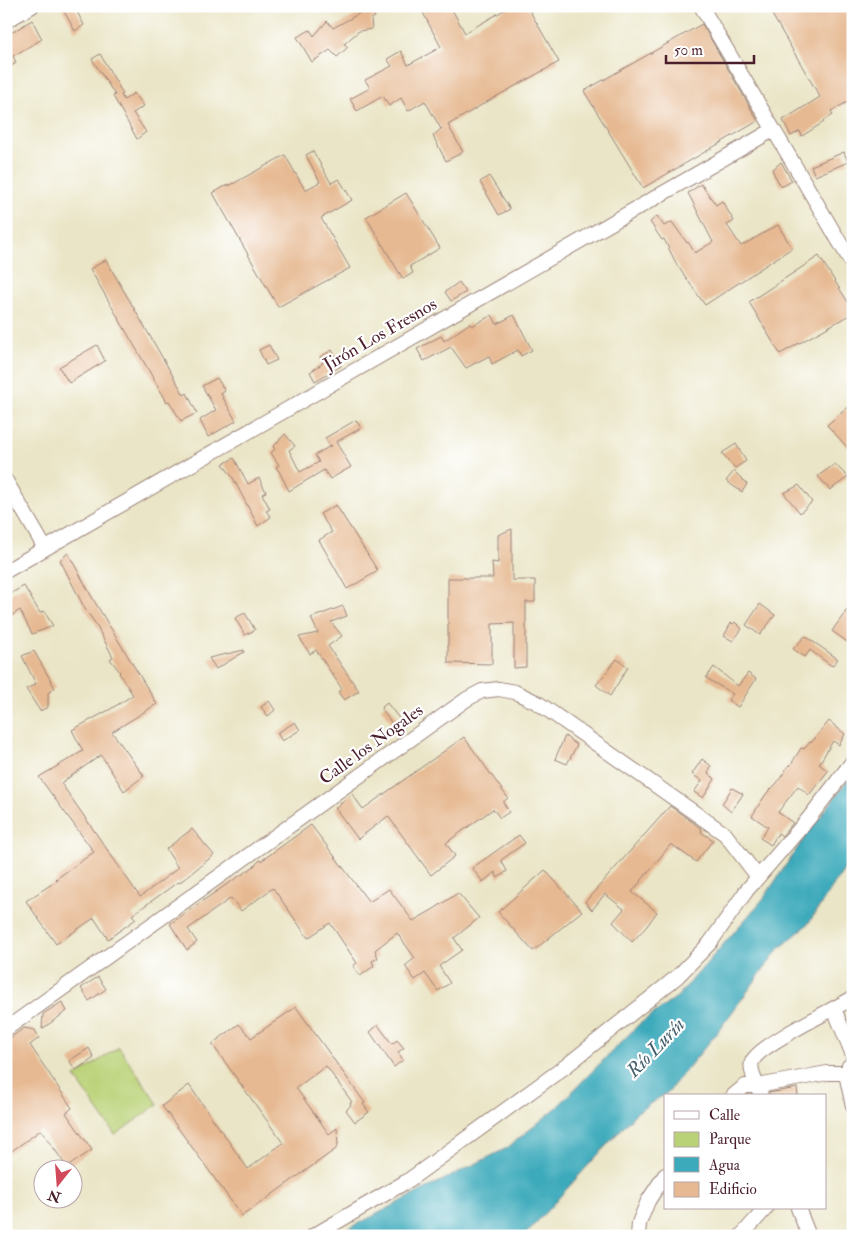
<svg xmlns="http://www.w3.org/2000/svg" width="859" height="1242" viewBox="0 0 859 1242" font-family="'IM FELL Double Pica',serif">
  <rect width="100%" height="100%" fill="#fff"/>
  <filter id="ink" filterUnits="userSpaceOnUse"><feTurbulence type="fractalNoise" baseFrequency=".02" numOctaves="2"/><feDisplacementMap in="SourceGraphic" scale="10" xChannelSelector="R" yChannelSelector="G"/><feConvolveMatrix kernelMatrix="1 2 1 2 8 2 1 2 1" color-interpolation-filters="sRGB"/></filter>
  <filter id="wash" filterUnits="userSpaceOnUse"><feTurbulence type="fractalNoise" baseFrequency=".0096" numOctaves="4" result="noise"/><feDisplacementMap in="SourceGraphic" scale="20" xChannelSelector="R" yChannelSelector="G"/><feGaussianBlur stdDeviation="1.12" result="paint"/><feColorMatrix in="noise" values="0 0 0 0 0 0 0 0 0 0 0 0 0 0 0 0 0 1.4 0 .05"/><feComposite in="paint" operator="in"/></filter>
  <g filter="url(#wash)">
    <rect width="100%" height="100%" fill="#eae5c6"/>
    <path fill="#bad277" stroke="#827851" d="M119,1047L158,1104L115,1135L75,1077Z"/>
    <path fill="#3caabb" stroke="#436473" d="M853,773V856L808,924L778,950L716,1034L668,1092L636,1113L524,1236H338L346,1230L421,1191L507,1148L555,1109L638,1025L678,996L763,899L800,844Z"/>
    <g id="blocks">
      <g fill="#e6b992">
        <path d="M61,6H74L84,25L75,31Z"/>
        <path d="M426,6H450L465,33L511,6H527L559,62L490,100L448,125L463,152L446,161L433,136L442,128L441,129L425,101L408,111L401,98L389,106L383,96L357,111L350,99L370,88L365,80L392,66L387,59L401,51L408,65L441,47L421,9Z"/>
        <path d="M767,6H853V99L831,111L833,115L823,121L824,122L802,136L800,131L791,136L783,120L820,97Z"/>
        <path d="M371,7L375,17L371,19L372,29L359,31L344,44L348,47L337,57L330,50L312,62L297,37L310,30L314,36L327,21L333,28Z"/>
        <path d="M32,20L42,39L13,56L16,63L6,69V36Z"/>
        <path d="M702,24L758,121L643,188L584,91Z"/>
        <path d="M100,54L123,94L121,95L124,100L134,93L144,106L133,113L146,132L137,139L113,96L115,95L92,59Z"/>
        <path d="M313,151L331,183L339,179L352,200L321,218L350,268L278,307L213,193L229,184V186L285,155L305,190L320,182L306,155Z"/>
        <path d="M844,152L848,162L815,176L811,166Z"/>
        <path d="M781,162L792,181L781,187L772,170Z"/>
        <path d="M489,176L510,209L499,215L480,182Z"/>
        <path d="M701,184L716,205L722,201L734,221L727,225L741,246L778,225L792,248L705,305L677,265L664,239L662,240L650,222L657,216L664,226L672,222L687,243L688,242L695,253L713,242L688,193Z"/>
        <path d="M406,193L440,248L410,266L413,273L403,279L366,217Z"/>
        <path d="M819,256L853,310V313L780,354L749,302Z"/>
        <path d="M106,260L184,395L187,393L197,413L181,421L169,401L167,402L90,269Z"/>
        <path d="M459,282L466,292L451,301L445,292Z"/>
        <path d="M492,315L497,324L514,315L532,350L521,356L518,350L492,364L489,356L466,368L451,347L424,361L417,349L441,336L444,341L470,323L472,326Z"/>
        <path d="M97,345L105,361L69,383L59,367Z"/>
        <path d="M269,345L277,360L266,365L259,350Z"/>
        <path d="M332,350L341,366L315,381L310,372L323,363L320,357Z"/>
        <path d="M217,378L225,391L221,394L236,421L208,437L200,420L216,410L202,386Z"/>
        <path d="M853,403V444L848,448L827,425Z"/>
        <path d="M356,420L361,428L336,442L351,467L330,479L324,470L289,491L280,473L276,467L279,465L271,453L275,449L273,447L285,434L295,446L289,450L300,472L319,462L315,455L332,445L330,446L325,438Z"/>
        <path d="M736,444L746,461L735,468L722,453Z"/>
        <path d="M234,458L248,484L259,478L266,492L262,494L270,509L266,511L271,517L258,526L233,478L223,464Z"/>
        <path d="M835,464L848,477L830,490L818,476Z"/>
        <path d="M734,471L747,484L742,492L726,481Z"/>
        <path d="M799,485L812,502L800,513L784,493Z"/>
        <path d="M336,505L378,571L347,589L319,540L332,532L320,514Z"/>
        <path d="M512,529V580H535V602H526V667L514,668V623L492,624V664L448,663V578H493L492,562L498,563V535Z"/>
        <path d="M68,553L93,599L157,704L112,732L144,776L124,791L101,755L61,783L140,897L178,868L166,849L192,829L214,855L179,883L178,882L132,915L136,919L108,939L94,918L56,944L26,901L58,880L56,879L94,852L39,777L83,751L72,730L109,710L133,695L119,673L120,672L110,659L113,657L95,623L85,609L60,560Z"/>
        <path d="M24,586L40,613L44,611L53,626L32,634L20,610L6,619V596Z"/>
        <path d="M760,604L775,615L760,635L746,625Z"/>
        <path d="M343,606L347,616L331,622L342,636L328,646L359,691L344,700L338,692L342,689L316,650L310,654L299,637L318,633L311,618Z"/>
        <path d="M847,610L853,614V646L832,631Z"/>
        <path d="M245,613L255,630L245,635L235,618Z"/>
        <path d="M735,622L742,629L733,641L724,636L731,623L733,624Z"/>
        <path d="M805,636L838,659L832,666L810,650L805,657L793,649Z"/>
        <path d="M244,650V652L216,669L209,658Z"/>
        <path d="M34,651L55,688L48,693V707L40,711L26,689L36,684L22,656Z"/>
        <path d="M617,659L628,667L610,696L596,685Z"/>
        <path d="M714,667L738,686L748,673L756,679L738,707L728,700L733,694L706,678Z"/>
        <path d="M269,701L275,710L268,716L261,707Z"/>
        <path d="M387,703L405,726L398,732L381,708Z"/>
        <path d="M829,721L845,734L839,745L833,741L819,764L828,771L809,795L798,786L778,812L793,823L782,836L778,833L771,845L760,838L768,827L752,816L766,794L777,783L789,765L790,766L801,748L804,749L810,742L811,743Z"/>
        <path d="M295,722L300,730L282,741L277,733Z"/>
        <path d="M565,736L577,745L567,764L555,759Z"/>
        <path d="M464,737L508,798L503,802L509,812L500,818L493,809L446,843L455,856L431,875L388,816L358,839L335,808L352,794L363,809Z"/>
        <path d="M702,759L711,766L708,773L715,779L703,798L694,792L702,781L692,774Z"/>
        <path d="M732,788L743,794L731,812L722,804Z"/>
        <path d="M670,806L702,829L701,832L713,840L696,862L671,844L632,892L657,912L647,926L632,942L613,922L624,909L605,894L592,910L585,902Z"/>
        <path d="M311,825L369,902L389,889L413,921L434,909L458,893L479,918L454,938L462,950L439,966L450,983L438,991L425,973L415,980L405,966L415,958L397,933L375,950L378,958L372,961L374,966L360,976L353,966L357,963L330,923L308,938L273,888L241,911L231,898L188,929L197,942L187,950L170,924L211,895L253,867L260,860L261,861Z"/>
        <path d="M519,835L525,843L501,860L507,871L498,878L495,872L483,882L472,868Z"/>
        <path d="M545,870L582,911L533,951L498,912Z"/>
        <path d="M98,977L106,989L89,1001L81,988Z"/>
        <path d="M62,1002L67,1011L42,1029L43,1014Z"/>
        <path d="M296,1007L365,1103L363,1104L369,1112L355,1122L346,1110L351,1105L350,1103L352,1102L326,1066L296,1088L329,1134L337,1128L338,1145L336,1149L242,1216L162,1106L189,1085L248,1169L283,1143L212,1044L239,1024L251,1038Z"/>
        <path d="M378,1025L392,1044L397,1040L404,1048L398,1052L403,1060L394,1067L370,1032Z"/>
        <path d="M24,1028L35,1030L39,1038L30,1045L72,1108L66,1113L92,1150L67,1167L41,1130L6,1155V1041Z"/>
        <path d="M89,1048L94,1058L76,1070L69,1061Z"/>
        <path d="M797,1088L798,1096H770L769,1093Z"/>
      </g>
    </g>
  </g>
  <g filter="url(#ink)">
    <use href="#blocks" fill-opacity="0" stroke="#9a8278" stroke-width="1"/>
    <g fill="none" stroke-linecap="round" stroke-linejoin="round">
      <g stroke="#9a8278" stroke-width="16">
        <g id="minor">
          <path d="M701,6L853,265"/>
          <path d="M6,21L32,6"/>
          <path d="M6,481L45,548"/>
          <path d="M6,571L773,130"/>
          <path d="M834,1009L853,1055"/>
          <path d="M6,1029L450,711L467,699L482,691L499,689L515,692L538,703L725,834L758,877"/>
          <path d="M849,1066L846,1074L853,1106"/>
          <path d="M733,1096L745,1086H758L827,1073H853"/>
          <path d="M761,1096C758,1088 749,1070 752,1062C757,1046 834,1009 853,998"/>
          <path d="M798,1208L809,1236"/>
          <path d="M313,1236L409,1180L566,1066L678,976L710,943L747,890L809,818L853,761"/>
          <path d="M638,1236L639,1223L648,1201L665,1175"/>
          <path d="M741,1236L766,1208"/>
        </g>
      </g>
      <use href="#minor" stroke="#fff" stroke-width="14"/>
    </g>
  </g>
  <g text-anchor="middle" stroke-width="4.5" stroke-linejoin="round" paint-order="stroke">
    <g font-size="18" fill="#4a1f2b" stroke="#fff">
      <text transform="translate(380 334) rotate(-30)" y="6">Jirón Los Fresnos</text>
      <text transform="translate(371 744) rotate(-36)" y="6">Calle los Nogales</text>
    </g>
    <g font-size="19" font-style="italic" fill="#445e6c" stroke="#fff">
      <text transform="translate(655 1047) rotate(-46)" y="7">Río Lurín</text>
    </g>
  </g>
  <rect width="859" height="1242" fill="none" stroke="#fff" stroke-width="25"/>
  <rect x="664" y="1094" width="162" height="115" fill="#ffffff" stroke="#b7a5aa"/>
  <rect x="674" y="1111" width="25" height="8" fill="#ffffff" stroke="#b7a5aa"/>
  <text x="709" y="1120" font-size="15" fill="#4a1f2b">Calle</text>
  <rect x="674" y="1132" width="25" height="15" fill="#bad277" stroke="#b7a5aa"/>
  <text x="709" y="1144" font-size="15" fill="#4a1f2b">Parque</text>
  <rect x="674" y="1157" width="25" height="15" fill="#3caabb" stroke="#b7a5aa"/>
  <text x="709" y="1170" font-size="15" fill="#4a1f2b">Agua</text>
  <rect x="674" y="1182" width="25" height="15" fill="#e6b992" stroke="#b7a5aa"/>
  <text x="709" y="1194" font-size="15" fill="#4a1f2b">Edificio</text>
  <g transform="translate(58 1184) rotate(197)"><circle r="24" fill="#ffffff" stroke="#b7a5aa"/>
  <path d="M0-4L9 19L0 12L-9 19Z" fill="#d1495b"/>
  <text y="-8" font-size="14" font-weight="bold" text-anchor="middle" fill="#4a1f2b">N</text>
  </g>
  <path d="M666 55v8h88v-8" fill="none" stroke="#4a1f2b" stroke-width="2.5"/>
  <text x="674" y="55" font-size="15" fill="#4a1f2b" stroke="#ffffff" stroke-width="4" paint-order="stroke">50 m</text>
</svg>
